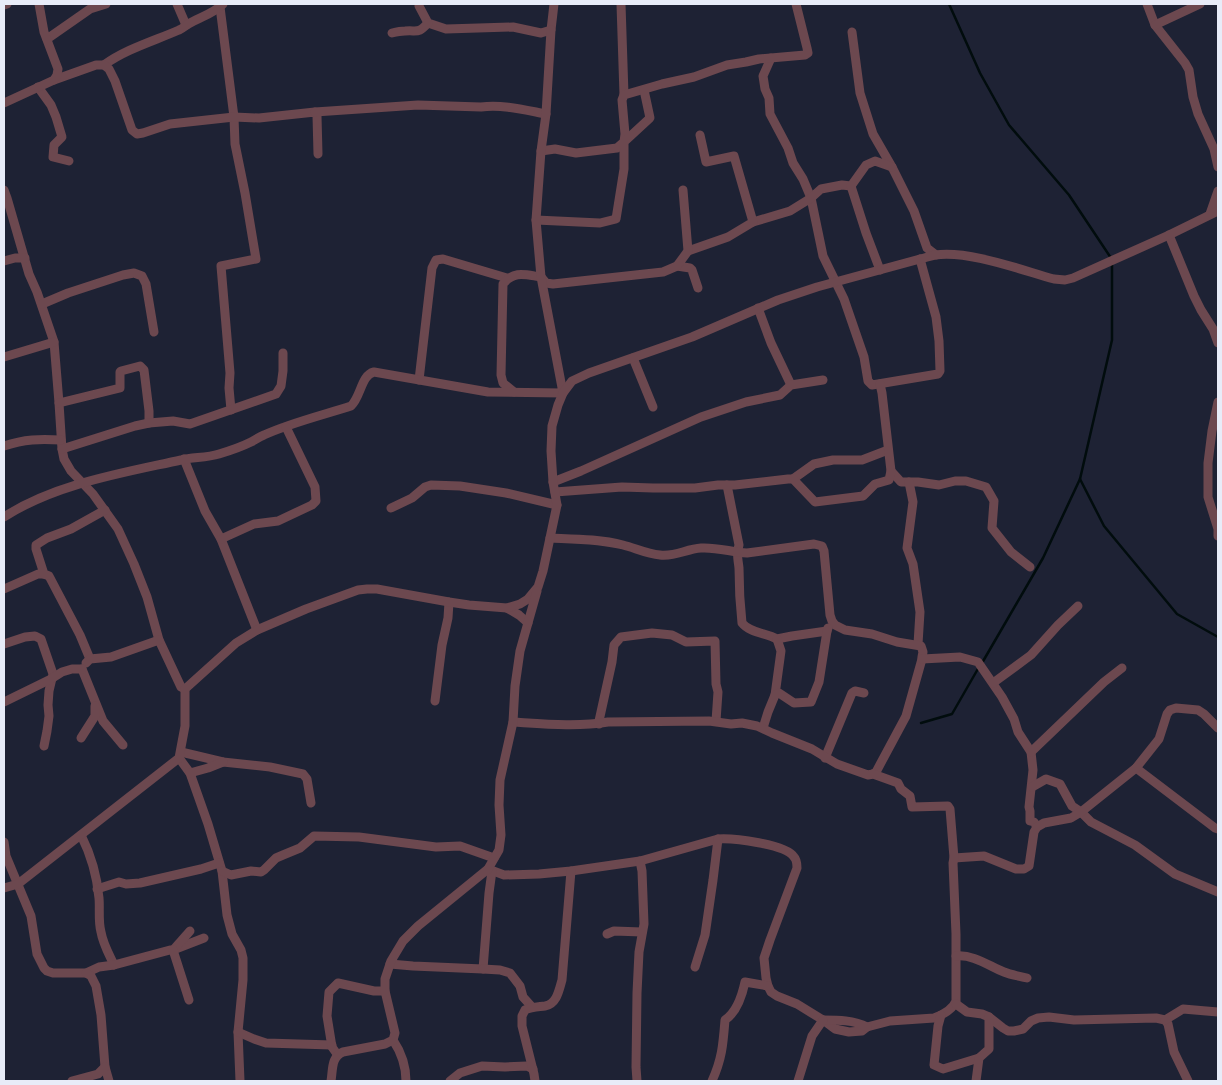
<svg xmlns="http://www.w3.org/2000/svg" width="1222" height="1085" viewBox="0 0 1222 1085" font-family="'Fira Sans Condensed',sans-serif">
  <rect width="100%" height="100%" fill="#1e2234"/>
  <g fill="none" stroke-linecap="round" stroke-linejoin="round">
    <g stroke="#010c0d" stroke-width="2.5">
      <path d="M949,4L980,73L1009,125L1069,195L1111,258"/>
      <path d="M1112,263V340L1080,479L1104,526L1177,614L1218,637"/>
      <path d="M982,663L1043,558L1080,479"/>
      <path d="M921,723L952,714L979,667"/>
    </g>
    <g stroke="#6c484f" stroke-width="9">
      <path d="M177,4L186,25"/>
      <path d="M621,4L624,95"/>
      <path d="M1147,4L1155,25L1185,63L1189,70L1193,97L1198,114L1214,149L1218,167"/>
      <path d="M4,5L7,4"/>
      <path d="M419,6L428,23L446,29L513,27L541,33L551,30L554,4"/>
      <path d="M220,7L234,117L235,144L245,193L256,259L221,266L230,373L229,388L231,410"/>
      <path d="M1155,25L1200,4"/>
      <path d="M852,32L860,93L873,134L892,167L914,211L927,248L936,255"/>
      <path d="M392,33C396,32 401,31 405,31C418,30 418,34 428,23"/>
      <path d="M47,39L90,9L106,4"/>
      <path d="M771,58L763,76L765,89L769,98L770,114L788,148L793,163L803,179L811,198L823,256L844,299L864,357L868,381L872,385L938,374L940,371L939,341L936,317L920,259"/>
      <path d="M104,65C126,49 154,41 179,30C184,28 187,24 192,22C203,16 214,13 223,4"/>
      <path d="M54,80L96,65H104L109,69L115,81L132,130L137,134L143,133L170,124L234,117L259,118L315,112L317,116L318,154"/>
      <path d="M38,87L51,105L56,117L62,137L54,145L53,157L69,161"/>
      <path d="M4,103L54,80L57,75L58,69L44,32L39,4"/>
      <path d="M315,112L418,105L481,107C502,104 525,110 546,114"/>
      <path d="M541,151L555,149L576,153L617,148L624,142L625,134L622,100L624,95L662,84L694,77L727,65L746,62L759,59L805,55L808,53L807,48L796,4"/>
      <path d="M4,190L7,198L29,274L37,292L54,342L59,403L62,449L64,459L71,471L93,494L118,529L134,564L147,597L159,640L181,687L185,689"/>
      <path d="M1210,214L1218,191"/>
      <path d="M536,220L600,223L616,219L624,169V142L650,118L644,90"/>
      <path d="M753,222L790,211L811,198L821,189L842,185L851,186"/>
      <path d="M1169,235L1194,296L1201,310L1213,329L1218,343"/>
      <path d="M688,251L728,237L753,222L734,156L706,162L700,135"/>
      <path d="M4,261L15,258H25"/>
      <path d="M677,266L690,268L692,270L698,288"/>
      <path d="M880,270L866,233L851,186L866,165L875,161L892,167"/>
      <path d="M42,304L68,293L123,275L134,273L142,276L146,284L154,332"/>
      <path d="M758,308L771,343L791,385"/>
      <path d="M4,357L54,342"/>
      <path d="M633,358L653,407"/>
      <path d="M419,380L432,268L436,260L443,259L507,278"/>
      <path d="M514,392L503,383L501,375L503,284C514,270 526,275 541,277L546,283L553,284L663,272L677,266L688,251L683,190"/>
      <path d="M59,403L120,388V372L121,371L140,366L144,370L149,411V423"/>
      <path d="M4,446C25,439 39,439 61,440"/>
      <path d="M62,449L135,426L149,423L173,421L190,424L276,394L281,386L283,371V353"/>
      <path d="M184,459L205,511L221,539L257,630"/>
      <path d="M891,471L901,482H918L939,485L955,481H966L986,487L994,501L992,528L1011,552L1030,567"/>
      <path d="M793,479L814,464L833,460H862L888,450"/>
      <path d="M553,482L581,471L701,417L746,402L780,395L791,385L823,380"/>
      <path d="M909,482L913,502L907,548L913,564L920,612L918,644"/>
      <path d="M727,485L739,545C736,554 738,558 739,568C739,587 740,605 742,623C750,633 766,633 777,639L792,636L827,631"/>
      <path d="M555,492L622,487L653,488H695L718,485H735L788,479H793L815,502L863,496L875,484L889,480L891,471L882,393L880,384"/>
      <path d="M391,508L412,498L425,487L431,485L460,486L506,493L557,505"/>
      <path d="M4,517C55,484 122,473 181,460C193,457 206,458 219,454C229,451 241,447 251,442C255,440 259,437 264,435C290,423 323,415 351,406C361,397 361,375 374,372L488,392L563,393L541,277L536,220L541,151L546,114L551,30"/>
      <path d="M1218,536V529L1208,497V463L1212,431L1218,402"/>
      <path d="M550,538C573,539 600,539 623,545C635,548 647,554 660,555C675,557 686,549 701,548C717,547 731,552 747,553L814,544L822,546L824,551L830,615L832,621L835,625L845,630L872,634L897,642L921,646L923,652L922,657V659L906,716L876,772L873,774"/>
      <path d="M221,539L254,524L278,521L312,505L316,501L315,487L286,427"/>
      <path d="M4,589L38,574H44"/>
      <path d="M507,608L519,615L528,623"/>
      <path d="M4,644L25,637L35,636L41,639L53,674L49,691L48,705L49,716L47,731L44,746"/>
      <path d="M90,659L80,635L49,576L44,574L36,549V545L47,538L71,529L105,510"/>
      <path d="M922,659L960,657L978,662L1002,697L1014,719L1018,732L1031,752L1033,770L1029,807L1030,811V821L1034,822L1037,827"/>
      <path d="M86,663L90,659L111,657L159,640"/>
      <path d="M82,669L103,721L123,745"/>
      <path d="M993,683L1031,655L1058,625L1078,606"/>
      <path d="M775,695L781,651L777,639"/>
      <path d="M435,701L442,645L448,618L449,602"/>
      <path d="M4,702L51,679L62,672L72,669H82"/>
      <path d="M599,724V721L612,662L614,645L621,637L652,633L672,635L686,642L715,641L716,684L718,692L716,721"/>
      <path d="M763,728L768,712L775,695L779,693L794,703L811,702L819,682L827,631L828,628"/>
      <path d="M81,738L95,716V706"/>
      <path d="M181,752L223,762L270,767L303,774L307,779L311,803"/>
      <path d="M1031,752L1104,682L1122,668"/>
      <path d="M179,758L190,773L208,824L222,871L227,915L232,934L241,950L243,958V980L238,1032L240,1081"/>
      <path d="M825,758L852,693L855,691L864,693"/>
      <path d="M1136,768L1215,828L1218,829"/>
      <path d="M190,773L208,768L223,762"/>
      <path d="M1032,787L1046,779L1060,784L1072,806L1081,812L1091,822L1135,845L1175,874L1218,892"/>
      <path d="M81,835C91,855 97,876 99,898C100,909 98,921 101,932C103,944 109,954 114,965"/>
      <path d="M4,842L6,856L31,916L37,954L44,968L47,971L53,973H86L99,967L114,965L170,950H173L204,938"/>
      <path d="M954,858L984,856L1016,869H1024L1029,866L1034,832L1037,827L1044,823L1071,818L1081,812L1136,768L1159,739L1167,714L1170,710L1176,708L1198,710L1204,714L1218,728"/>
      <path d="M488,869L504,875L539,874L571,871L640,861L718,839C733,838 786,844 794,857C797,860 797,864 797,868L770,940L764,958L766,978L768,986L771,992L777,996L797,1004L823,1020L835,1029L849,1032L862,1031L867,1027L890,1021L934,1018C942,1015 953,1009 956,1001V934L953,863L954,858L950,809L948,806L912,807L910,796L901,789L898,783L873,774L868,775L837,764L812,749L772,733L757,726L742,723L731,724L709,721L608,722C577,727 545,724 513,722"/>
      <path d="M222,871L231,875L251,871L261,872L264,870L276,858L283,855L300,848L314,836L359,837L436,847L460,846L494,858"/>
      <path d="M4,888L18,884L179,758L185,726V689L236,643L257,630L306,609L358,590L367,589H377L449,602L469,605L507,608L520,604L528,599L538,587L543,571L557,505L553,482L551,451L552,426L558,405L563,393L572,381L589,373L692,337L778,300L817,287L920,259C925,258 930,256 935,255C969,250 1021,270 1054,279L1065,280L1073,278L1169,235L1218,211"/>
      <path d="M97,889L119,882L126,884L140,883L201,869L219,863"/>
      <path d="M607,934L614,931L642,932"/>
      <path d="M175,948L190,931"/>
      <path d="M173,950L189,1000"/>
      <path d="M956,956C973,954 989,966 1004,972C1011,975 1019,976 1027,978"/>
      <path d="M390,964L413,966L483,969L489,893L492,871"/>
      <path d="M695,967L705,935L713,880L718,839"/>
      <path d="M483,969L500,970L510,973L520,986L523,997L532,1007"/>
      <path d="M86,973L91,976L96,986L101,1015L105,1067L109,1081"/>
      <path d="M956,1004L967,1012L982,1014L989,1017L1003,1028L1008,1031H1014L1023,1029L1031,1021L1038,1018L1049,1017L1074,1020L1156,1018L1165,1020L1168,1024L1174,1052L1188,1081"/>
      <path d="M941,1015L938,1026L934,1065L943,1069L979,1058"/>
      <path d="M823,1020C838,1020 854,1020 867,1027"/>
      <path d="M1165,1020L1183,1009L1218,1012"/>
      <path d="M238,1032L254,1039L266,1043L332,1045"/>
      <path d="M393,1040C401,1052 406,1066 406,1081"/>
      <path d="M337,1054L332,1047L327,1016L329,992L338,983L374,991H385"/>
      <path d="M72,1081L98,1074L105,1067"/>
      <path d="M331,1081C333,1069 331,1057 343,1052L385,1044L393,1040L395,1033L385,991V979L391,961L403,941L418,926L488,869L499,850L501,835L499,805L500,780L513,722L515,686L520,651L537,591"/>
      <path d="M450,1081L460,1073L482,1066L505,1067L527,1066L533,1069"/>
      <path d="M535,1081L534,1074L522,1026V1016L525,1010C532,1007 538,1007 545,1006C557,1004 559,990 562,980L571,871"/>
      <path d="M637,1081L636,1067L637,993L639,952L644,924L642,871L640,861"/>
      <path d="M712,1081C722,1059 723,1045 725,1020C737,1012 742,996 745,982L768,986"/>
      <path d="M798,1081L812,1036L823,1020"/>
      <path d="M976,1081L979,1058L989,1049V1017"/>
    </g>
  </g>
  <rect width="1222" height="1085" fill="none" stroke="#e8ecf8" stroke-width="10"/>
</svg>
